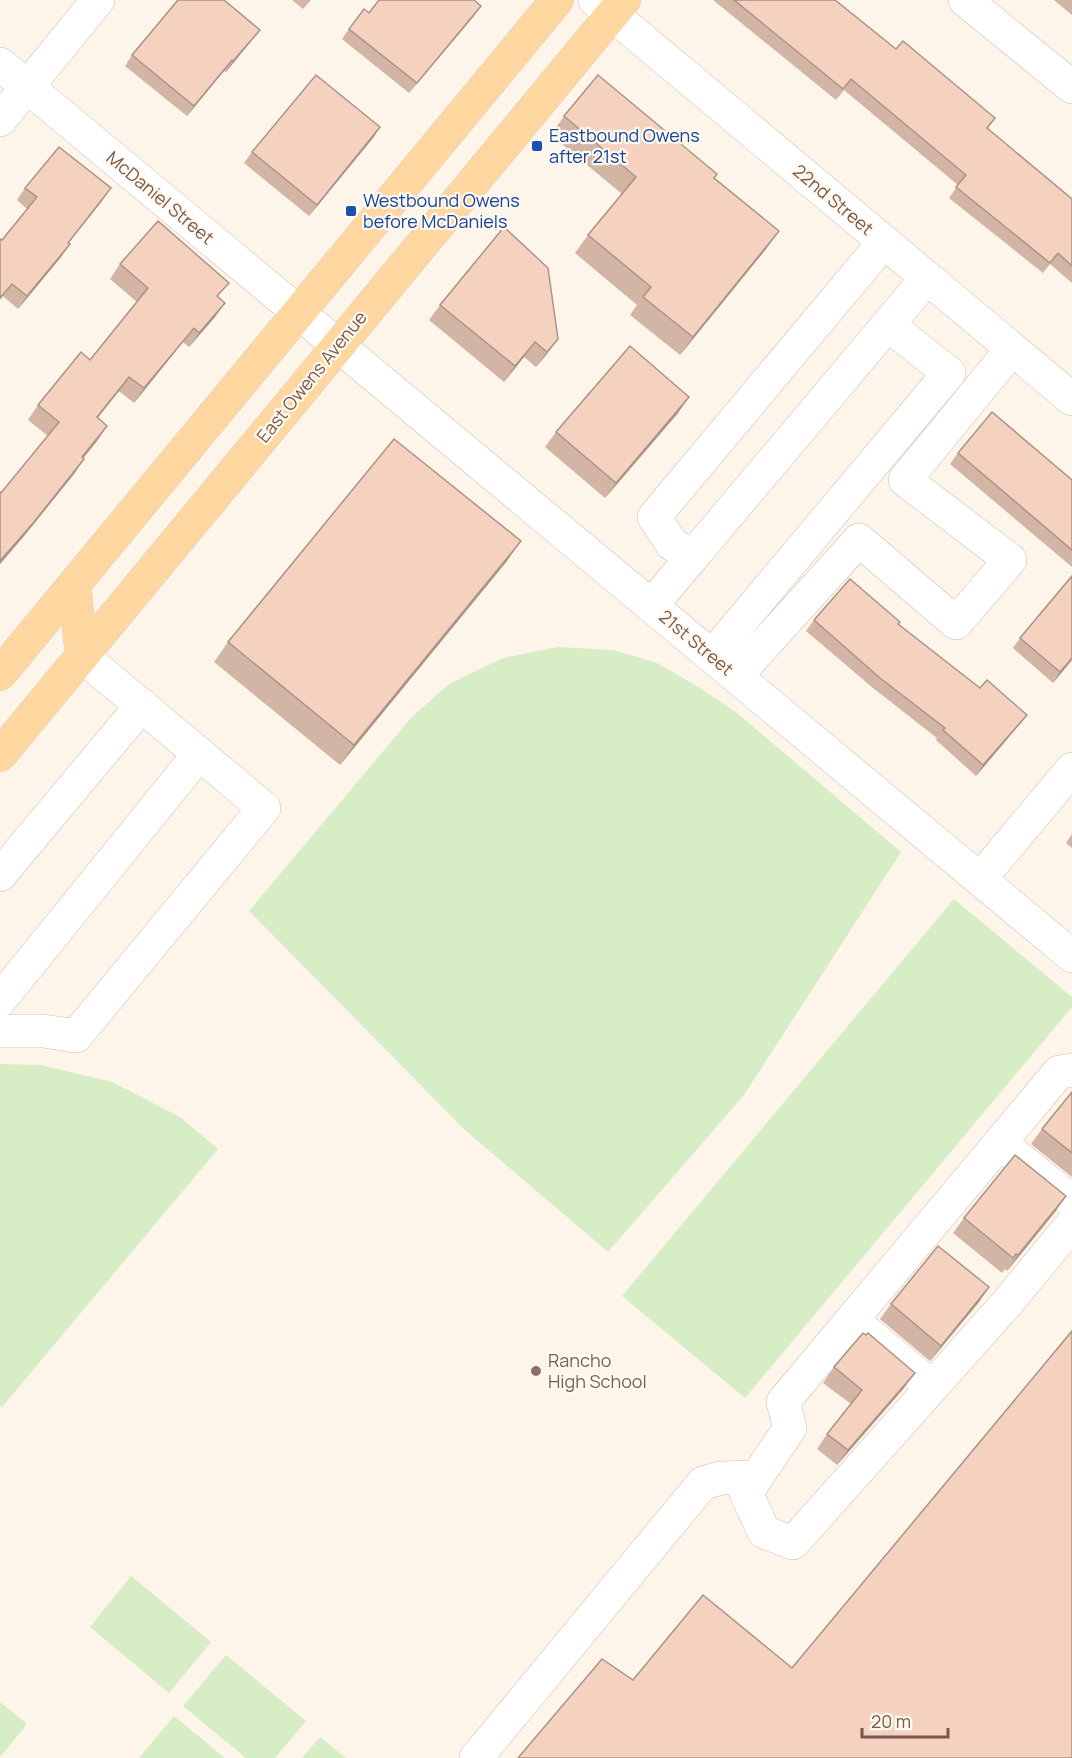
<svg xmlns="http://www.w3.org/2000/svg" width="1072" height="1758" viewBox="0 0 1072 1758" font-family="Manrope,sans-serif">
  <rect width="100%" height="100%" fill="#fdf5e9"/>
  <g fill="#d7edc6">
    <path d="M558,647L613,650L657,663L700,688L737,713L901,852L744,1095L608,1252L465,1130L249,911L411,718L449,684L503,658Z"/>
    <path d="M954,899L1072,997V1007L745,1398L622,1296Z"/>
    <path d="M0,1064L41,1065L112,1082L180,1117L218,1149L2,1407L0,1405Z"/>
    <path d="M131,1576L211,1642L169,1693L90,1627Z"/>
    <path d="M226,1655L306,1721L275,1758H246L183,1706Z"/>
    <path d="M0,1702L27,1724L0,1757Z"/>
    <path d="M174,1716L225,1758H139Z"/>
    <path d="M320,1737L346,1758H302Z"/>
  </g>
  <g fill="none" stroke-linecap="round" stroke-linejoin="round">
    <g stroke="#d1bbad" stroke-width="34">
      <g id="minor">
        <path d="M595,0L1072,399"/>
        <path d="M965,0L1072,87"/>
        <path d="M0,64L1072,956"/>
        <path d="M0,120L98,0"/>
        <path d="M884,242L654,517L672,544L693,556L927,278"/>
        <path d="M651,606L693,556"/>
        <path d="M712,656L949,373L888,325"/>
        <path d="M736,676L859,540L956,623L1010,560L905,480L1012,349"/>
        <path d="M0,875L142,705"/>
        <path d="M980,879L1072,769"/>
        <path d="M0,1000L199,754"/>
        <path d="M0,1031H43L76,1036L264,808L82,656"/>
        <path d="M1072,1070L1059,1072L783,1402L790,1428L746,1493L764,1532L793,1543L1008,1302L1072,1224"/>
        <path d="M1000,1143L1072,1201"/>
        <path d="M852,1320L932,1387"/>
        <path d="M476,1758L703,1483L721,1478L757,1477"/>
      </g>
    </g>
    <g stroke="#dcd4d0" stroke-width="34">
      <g id="major">
        <path d="M74,585L82,656"/>
        <path d="M0,674L557,0"/>
        <path d="M0,755L624,0"/>
      </g>
    </g>
    <use href="#minor" stroke="#fff" stroke-width="33"/>
    <use href="#major" stroke="#fed69f" stroke-width="33"/>
  </g>
  <g fill="#d2b5a4">
    <path d="M292,0H311L303,9Z"/>
    <path d="M713,0H835L1072,199V283L1050,264L1043,273L949,198L958,185L844,90L836,100Z"/>
    <path d="M1054,0H1072V15Z"/>
    <path d="M369,13L474,16L409,93L342,39L349,29Z"/>
    <path d="M252,40L226,72L224,71L187,116L125,66L132,55Z"/>
    <path d="M564,116L714,179L766,249L680,355L630,315L637,305L575,253L588,235L622,194L551,135Z"/>
    <path d="M380,127L373,138L309,216L244,163L252,152Z"/>
    <path d="M25,188L102,201L68,243L70,244L61,257L18,309L3,296L0,300V239L2,240L27,209L17,200Z"/>
    <path d="M120,264L219,297L215,317L189,347L183,342L134,403L119,391L98,418L97,441L83,458L84,459L74,474L24,536L0,564V492L1,493L48,436L28,420L38,405L90,360L137,302L110,279Z"/>
    <path d="M548,268L547,354L536,367L524,357L504,382L429,320L440,305Z"/>
    <path d="M678,413L605,498L545,447L556,432Z"/>
    <path d="M958,453L1072,480V567L950,464Z"/>
    <path d="M507,561L340,765L214,662L228,642Z"/>
    <path d="M1072,576V660L1053,683L1013,648L1020,638Z"/>
    <path d="M814,620L899,625L1019,725L976,776L936,740L937,738L873,688L806,631Z"/>
    <path d="M1072,834V848L1066,843Z"/>
    <path d="M1072,1092V1177L1031,1144L1042,1129Z"/>
    <path d="M1066,1196L1055,1212L1007,1271L1005,1269L1002,1273L953,1233L964,1218Z"/>
    <path d="M989,1287L979,1302L930,1361L880,1319L891,1304Z"/>
    <path d="M834,1367L904,1388L837,1465L817,1449L827,1434L851,1404L823,1383Z"/>
  </g>
  <g fill="#ab9386">
    <path d="M481,6L474,16L409,93L417,83Z"/>
    <path d="M260,30L252,40L226,72L233,61Z"/>
    <path d="M232,60L224,71L187,116L194,106Z"/>
    <path d="M380,127L373,138L309,216L317,205Z"/>
    <path d="M111,188L102,201L59,255L68,243Z"/>
    <path d="M779,231L766,249L680,355L693,337Z"/>
    <path d="M70,244L61,257L18,309L27,296Z"/>
    <path d="M225,303L215,317L189,347L199,333Z"/>
    <path d="M194,328L183,342L134,403L144,388Z"/>
    <path d="M558,339L547,354L536,367L547,352Z"/>
    <path d="M535,342L524,357L504,382L515,366Z"/>
    <path d="M129,377L119,391L86,431L97,417Z"/>
    <path d="M689,397L678,413L605,498L616,483Z"/>
    <path d="M107,426L97,441L72,472L82,457Z"/>
    <path d="M84,459L74,474L24,536L0,564V561Z"/>
    <path d="M521,541L507,561L340,765L354,745Z"/>
    <path d="M1072,658V660L1053,683L1060,672Z"/>
    <path d="M1027,715L1019,725L976,776L983,765Z"/>
    <path d="M1066,1196L1055,1212L1007,1271L1018,1255Z"/>
    <path d="M989,1287L979,1302L930,1361L941,1346Z"/>
    <path d="M915,1373L904,1388L837,1465L848,1450Z"/>
  </g>
  <g fill="#f4d2bf" stroke="#ab9386" stroke-width="1.5">
    <path d="M178,0H224L260,30L233,61L232,60L194,106L132,55Z"/>
    <path d="M379,0H474L481,6L417,83L349,29L364,9L369,13Z"/>
    <path d="M734,0H835L896,49L903,41L995,118L987,128L1072,199V266L1058,253L1050,263L956,187L966,175L851,79L843,89Z"/>
    <path d="M316,75L380,127L317,205L252,152Z"/>
    <path d="M598,75L717,174L714,178L779,231L693,337L643,297L651,287L588,235L636,177L564,116Z"/>
    <path d="M59,147L111,188L68,243L70,244L27,296L12,284L0,298V239L2,240L37,197L25,188Z"/>
    <path d="M158,221L229,283L217,296L225,303L199,333L194,328L144,388L129,377L97,417L107,426L82,457L84,459L34,522L0,561V492L1,493L59,422L38,405L81,352L90,360L148,288L120,264Z"/>
    <path d="M504,227L548,268L558,339L547,352L535,342L515,366L440,305Z"/>
    <path d="M630,346L689,397L616,483L556,432Z"/>
    <path d="M992,412L1072,480V550L958,453Z"/>
    <path d="M394,439L521,541L354,745L228,642Z"/>
    <path d="M1072,576V658L1060,672L1020,638Z"/>
    <path d="M850,579L900,622L898,624L980,688L987,680L1027,715L983,765L943,730L945,728L880,678L814,620Z"/>
    <path d="M1072,1092V1153L1042,1129Z"/>
    <path d="M1015,1155L1066,1196L1018,1255L1016,1254L1013,1258L964,1218Z"/>
    <path d="M938,1246L989,1287L941,1346L891,1304Z"/>
    <path d="M1072,1331V1758H518L602,1659L633,1680L703,1595L792,1668Z"/>
    <path d="M863,1333L866,1335L868,1333L915,1373L848,1450L827,1434L862,1390L834,1367Z"/>
  </g>
  <g fill="#1a4fb4" stroke="#fff9f0" stroke-width="2">
    <rect x="531" y="140" width="12" height="12" rx="3"/>
    <rect x="345" y="205" width="12" height="12" rx="3"/>
  </g>
  <circle fill="#8d6e63" stroke="#fff9f0" stroke-width="2" cx="536" cy="1371" r="6"/>
  <g text-anchor="middle" stroke-width="4.5" stroke-linejoin="round" paint-order="stroke">
    <g font-size="18" fill="#164399" stroke="#fff9f0" text-anchor="start">
      <text x="549" y="142">Eastbound Owens<tspan x="549" dy="21">after 21st</tspan></text>
      <text x="363" y="207">Westbound Owens<tspan x="363" dy="21">before McDaniels</tspan></text>
    </g>
    <g font-size="18" fill="#7a594a" stroke="#fff9f0">
      <text transform="translate(160 198) rotate(40)" y="6">McDaniel Street</text>
      <text transform="translate(833 200) rotate(40)" y="6">22nd Street</text>
      <text transform="translate(312 377) rotate(-51)" y="6">East Owens Avenue</text>
      <text transform="translate(696 643) rotate(40)" y="6">21st Street</text>
    </g>
    <g font-size="18" fill="#785e54" stroke="#fff9f0" text-anchor="start">
      <text x="548" y="1367">Rancho<tspan x="548" dy="21">High School</tspan></text>
    </g>
  </g>
  <path d="M862 1728v9h86v-9" fill="none" stroke="#7a594a" stroke-width="3"/>
  <text x="871" y="1728" font-size="18" fill="#7a594a" stroke="#fff9f0" stroke-width="4.5" paint-order="stroke">20 m</text>
</svg>
